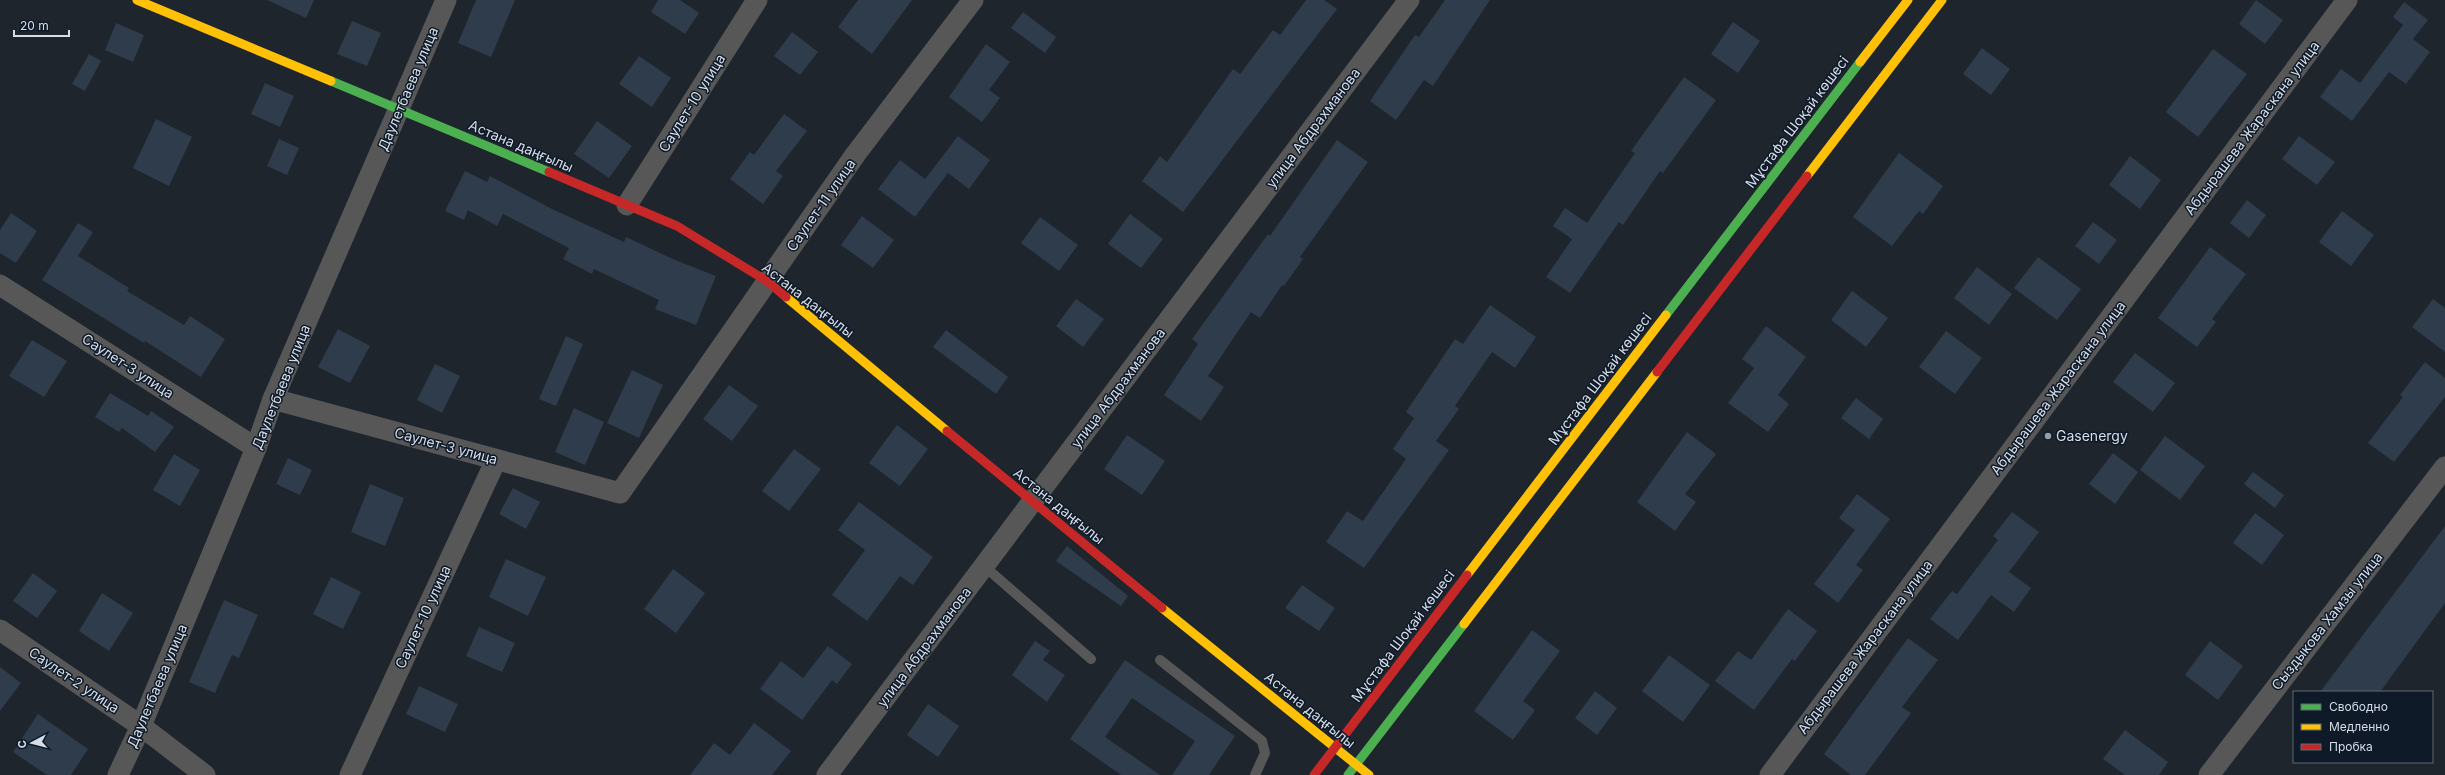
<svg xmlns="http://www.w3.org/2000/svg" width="2445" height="775" viewBox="0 0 2445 775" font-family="Inter,sans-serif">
  <rect width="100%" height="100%" fill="#1e252d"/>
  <g fill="#2e3c4b">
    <path d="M267,0H314L306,18Z"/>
    <path d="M476,0H515L491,57L458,43Z"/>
    <path d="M658,0H680L699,13L685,34L651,12Z"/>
    <path d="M858,0H912L872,54L838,27Z"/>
    <path d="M1306,0H1324L1337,9L1183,212L1142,181L1160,156L1167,162L1233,69L1240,74L1273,30L1280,35Z"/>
    <path d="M1445,0H1490L1433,86L1424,80L1396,120L1370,101L1415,35L1419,37Z"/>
    <path d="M2256,0L2283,20L2265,44L2239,24Z"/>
    <path d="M2404,2L2428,20L2413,39L2430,52L2406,84L2389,72L2352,121L2320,97L2341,69L2360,83L2403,25L2393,17Z"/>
    <path d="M1023,12L1056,37L1045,53L1011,28Z"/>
    <path d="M352,21L381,33L367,66L337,54Z"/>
    <path d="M1733,22L1760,41L1738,73L1711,54Z"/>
    <path d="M116,23L144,35L133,62L105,50Z"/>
    <path d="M792,32L818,52L800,75L774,56Z"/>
    <path d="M986,44L1010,62L989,90L1000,98L982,122L949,97Z"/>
    <path d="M1982,48L2010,69L1991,95L1963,74Z"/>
    <path d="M2213,49L2247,74L2198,137L2166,112Z"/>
    <path d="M89,54L101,61L85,91L72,84Z"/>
    <path d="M639,56L671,78L652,107L619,84Z"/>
    <path d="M1684,77L1716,100L1663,173L1660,171L1623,225L1619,222L1570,293L1546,277L1572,239L1553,226L1565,208L1587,223L1635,153L1631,151Z"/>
    <path d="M265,83L294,96L280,127L251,114Z"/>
    <path d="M784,114L807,131L776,171L783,176L763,204L730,179L750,152L754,155Z"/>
    <path d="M156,119L192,137L169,186L133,168Z"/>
    <path d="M597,121L632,146L609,178L574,154Z"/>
    <path d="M958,136L990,160L969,189L948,173L915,217L878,189L900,160L925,179Z"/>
    <path d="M2299,136L2335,162L2317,185L2282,159Z"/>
    <path d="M279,139L299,148L287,175L267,166Z"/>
    <path d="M1337,140L1368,162L1300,257L1303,259L1284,286L1282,285L1260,318L1251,312L1208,376L1224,387L1201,421L1164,395L1198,344L1192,339L1268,234L1270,236Z"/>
    <path d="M1899,153L1943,186L1923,214L1919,211L1892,246L1853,217Z"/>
    <path d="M2130,156L2161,180L2140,209L2109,185Z"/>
    <path d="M465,171L487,182L490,176L550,208L624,242L626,237L675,260L716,276L696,325L655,309L659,300L594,269L592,274L563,259L569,248L503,214L497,226L468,210L464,220L445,211Z"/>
    <path d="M2247,200L2266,215L2249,238L2230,223Z"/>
    <path d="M2342,211L2374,235L2351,266L2319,242Z"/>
    <path d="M11,213L37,231L16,263L0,253V230Z"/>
    <path d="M1130,214L1163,239L1141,268L1108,244Z"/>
    <path d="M862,216L894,240L873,268L841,245Z"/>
    <path d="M1040,217L1078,245L1059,271L1021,243Z"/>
    <path d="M2093,222L2117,240L2099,264L2075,246Z"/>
    <path d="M78,223L93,232L78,256L129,288L127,291L184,325L190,316L225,339L201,377L145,341L144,343L42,280Z"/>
    <path d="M2210,247L2246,274L2212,319L2216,322L2197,347L2158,318Z"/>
    <path d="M2038,257L2081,289L2057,320L2014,288Z"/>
    <path d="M1977,267L2012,294L1989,325L1954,298Z"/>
    <path d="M1852,291L1888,318L1866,347L1831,320Z"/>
    <path d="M1076,299L1104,319L1083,347L1056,326Z"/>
    <path d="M2433,299L2445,308V352L2412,327Z"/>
    <path d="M1490,305L1536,337L1515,368L1492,352L1455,406L1459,409L1436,441L1449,450L1364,568L1326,542L1347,511L1363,521L1406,459L1393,449L1414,418L1406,412L1455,339L1463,344Z"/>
    <path d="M1766,326L1806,357L1778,395L1789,404L1768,432L1728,403L1754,368L1742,359Z"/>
    <path d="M338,329L370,346L350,383L318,367Z"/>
    <path d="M946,330L1008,377L996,394L933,347Z"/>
    <path d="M1946,331L1982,358L1955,394L1919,367Z"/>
    <path d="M566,336L583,344L556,406L539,399Z"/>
    <path d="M32,340L67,361L44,397L9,376Z"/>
    <path d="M2135,353L2175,383L2153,412L2113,382Z"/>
    <path d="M2425,362L2445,378V397L2394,462L2368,443L2403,397L2400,395Z"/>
    <path d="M435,364L460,376L442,413L417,400Z"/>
    <path d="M632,370L663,385L639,438L607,423Z"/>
    <path d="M729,385L758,406L732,441L703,419Z"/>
    <path d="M110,393L148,416L151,411L174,427L155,452L122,428L119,432L95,417Z"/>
    <path d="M1856,398L1883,419L1869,439L1841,418Z"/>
    <path d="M574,408L604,422L585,465L555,452Z"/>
    <path d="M897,425L928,449L900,486L869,463Z"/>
    <path d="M1687,432L1716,454L1685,494L1696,502L1675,531L1637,502Z"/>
    <path d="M1127,435L1165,461L1142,495L1104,469Z"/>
    <path d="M2165,436L2205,466L2180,500L2140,470Z"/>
    <path d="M794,449L821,469L789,511L762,491Z"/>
    <path d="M2113,453L2138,472L2115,504L2089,484Z"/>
    <path d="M174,454L200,470L180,506L153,490Z"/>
    <path d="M288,458L312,470L300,495L276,484Z"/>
    <path d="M2253,472L2284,495L2275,508L2244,484Z"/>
    <path d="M370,484L404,498L385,546L351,532Z"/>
    <path d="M513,488L540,502L526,529L499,514Z"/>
    <path d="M1857,494L1890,519L1856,565L1863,570L1838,603L1814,584L1855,530L1839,518Z"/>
    <path d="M859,502L933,557L913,585L900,576L867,621L832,595L865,550L838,530Z"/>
    <path d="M2012,512L2039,532L2009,572L2031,588L2014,612L1991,595L1958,640L1930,619L1952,591L1957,594L1998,540L1993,536Z"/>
    <path d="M2255,513L2284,535L2262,565L2233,543Z"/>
    <path d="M2445,526V603L2380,692H2320Z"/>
    <path d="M1067,546L1128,596L1121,606L1056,561Z"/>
    <path d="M506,559L546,577L528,616L489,597Z"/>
    <path d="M673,569L705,593L676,633L644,609Z"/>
    <path d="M33,573L57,591L37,618L13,601Z"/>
    <path d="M331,577L361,592L343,629L313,614Z"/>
    <path d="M1302,585L1335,608L1319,631L1285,608Z"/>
    <path d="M102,593L133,613L109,651L79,631Z"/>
    <path d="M224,600L258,615L239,658L232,655L215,693L189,682Z"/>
    <path d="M1788,609L1817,631L1795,661L1792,659L1754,710L1715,681L1738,651L1751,660Z"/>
    <path d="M479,627L515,643L502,672L466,656Z"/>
    <path d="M1532,630L1560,651L1523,701L1535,710L1513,740L1474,711Z"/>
    <path d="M1908,638L1938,660L1902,707L1911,713L1865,775H1851L1824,754Z"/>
    <path d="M1035,641L1050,651L1043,660L1065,675L1047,702L1012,675Z"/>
    <path d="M2210,641L2243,666L2218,700L2185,675Z"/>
    <path d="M828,646L852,664L837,684L832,680L802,720L760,689L781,661L803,678Z"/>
    <path d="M1669,655L1710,685L1683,722L1642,691Z"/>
    <path d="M1125,660L1235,736L1209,775H1172L1195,741L1132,698L1105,737L1160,775H1121L1070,739Z"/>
    <path d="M0,667L21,683L0,711Z"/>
    <path d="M419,686L458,704L445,732L406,714Z"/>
    <path d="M1595,691L1617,708L1597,735L1575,718Z"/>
    <path d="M928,704L959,726L938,757L907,735Z"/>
    <path d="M38,714L88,749L71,775H47L13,752Z"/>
    <path d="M754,723L791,751L772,775H690L714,743L730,755Z"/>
    <path d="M2125,730L2168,762L2159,775H2125L2103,759Z"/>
  </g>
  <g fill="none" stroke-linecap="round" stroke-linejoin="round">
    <g stroke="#585758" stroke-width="10">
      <path d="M984,566L1091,659"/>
      <path d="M1160,660L1262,741L1265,753L1255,775"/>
    </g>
    <g stroke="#585758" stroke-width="21">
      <path d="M627,205L757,0"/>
      <path d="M0,285L256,448"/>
      <path d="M273,399L620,493L855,155L973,0"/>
      <path d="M0,630L141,726L205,775"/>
      <path d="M118,775L141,726L256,448L273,399L446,0"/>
      <path d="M350,775L496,460"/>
      <path d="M827,775L1409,0"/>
      <path d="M1770,775L2347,0"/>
      <path d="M2209,775L2445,467"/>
    </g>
    <g stroke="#4caf50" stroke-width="9">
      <path d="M331,81L549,172"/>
      <path d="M1666,315L1860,62"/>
      <path d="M1348,775L1464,624"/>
    </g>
    <g stroke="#ffc107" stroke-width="9">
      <path d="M137,0L331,81"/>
      <path d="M1860,62L1908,0"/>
      <path d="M1807,176L1942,0"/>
      <path d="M786,297L947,431"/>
      <path d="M1467,575L1666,315"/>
      <path d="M1162,608L1369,775"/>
      <path d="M1464,624L1657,372"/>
    </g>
    <g stroke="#c62828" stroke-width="9">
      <path d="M549,172L677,226L767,281L786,297"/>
      <path d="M1657,372L1807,176"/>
      <path d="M947,431L1162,608"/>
      <path d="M1314,775L1467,575"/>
    </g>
  </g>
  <circle fill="#959da6" stroke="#0f1a29" stroke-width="1.5" cx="2048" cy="436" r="4"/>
  <g text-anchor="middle" stroke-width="3" stroke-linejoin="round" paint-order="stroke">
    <g font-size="14" fill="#d5dde7" stroke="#0f1a29">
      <text transform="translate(408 89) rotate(-67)" y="5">Даулетбаева улица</text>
      <text transform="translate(692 103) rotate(-58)" y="5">Саулет-10 улица</text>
      <text transform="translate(1797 122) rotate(-53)" y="5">Мұстафа Шоқай көшесі</text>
      <text transform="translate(1313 128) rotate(-53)" y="5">улица Абдрахманова</text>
      <text transform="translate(2252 128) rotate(-53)" y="5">Абдырашева Жараскана улица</text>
      <text transform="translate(521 146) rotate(23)" y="5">Астана даңғылы</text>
      <text transform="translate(821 205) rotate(-55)" y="5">Саулет-11 улица</text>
      <text transform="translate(808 300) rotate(38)" y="5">Астана даңғылы</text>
      <text transform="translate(128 366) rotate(33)" y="5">Саулет-3 улица</text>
      <text transform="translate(1600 379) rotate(-53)" y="5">Мұстафа Шоқай көшесі</text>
      <text transform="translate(281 387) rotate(-68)" y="5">Даулетбаева улица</text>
      <text transform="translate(1118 388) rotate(-53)" y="5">улица Абдрахманова</text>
      <text transform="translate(2058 388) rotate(-53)" y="5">Абдырашева Жараскана улица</text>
      <text transform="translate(446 446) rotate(15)" y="5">Саулет-3 улица</text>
      <text transform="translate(1059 506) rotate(39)" y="5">Астана даңғылы</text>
      <text transform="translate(423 617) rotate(-65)" y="5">Саулет-10 улица</text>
      <text transform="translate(2327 621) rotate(-52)" y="5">Сыздыкова Хамзы улица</text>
      <text transform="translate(1403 636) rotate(-53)" y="5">Мұстафа Шоқай көшесі</text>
      <text transform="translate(924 647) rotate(-53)" y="5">улица Абдрахманова</text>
      <text transform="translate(1865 647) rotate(-53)" y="5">Абдырашева Жараскана улица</text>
      <text transform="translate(74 680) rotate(34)" y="5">Саулет-2 улица</text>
      <text transform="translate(157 686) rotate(-67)" y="5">Даулетбаева улица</text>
      <text transform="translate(1310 710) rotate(39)" y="5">Астана даңғылы</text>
    </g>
    <g font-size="14" fill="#d5dde7" stroke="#0f1a29" text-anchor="start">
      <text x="2056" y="441">Gasenergy</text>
    </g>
  </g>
  <rect x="2293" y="691" width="140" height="72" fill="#0f1a29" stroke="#5e6875"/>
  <rect x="2301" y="704" width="20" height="6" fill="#4caf50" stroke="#5e6875"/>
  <text x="2329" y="711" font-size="12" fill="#d5dde7">Свободно</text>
  <rect x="2301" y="724" width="20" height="6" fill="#ffc107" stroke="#5e6875"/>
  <text x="2329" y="731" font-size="12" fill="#d5dde7">Медленно</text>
  <rect x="2301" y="744" width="20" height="6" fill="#c62828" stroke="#5e6875"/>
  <text x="2329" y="751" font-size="12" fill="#d5dde7">Пробка</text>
  <g transform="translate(32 743) rotate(263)" stroke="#0f1a29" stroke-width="3" paint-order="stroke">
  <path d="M0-3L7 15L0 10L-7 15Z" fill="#d5dde7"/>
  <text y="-6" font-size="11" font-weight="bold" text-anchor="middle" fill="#d5dde7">С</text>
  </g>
  <path d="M14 30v6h55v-6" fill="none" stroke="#d5dde7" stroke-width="2"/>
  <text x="20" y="30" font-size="12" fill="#d5dde7" stroke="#0f1a29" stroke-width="3" paint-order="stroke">20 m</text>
</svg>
